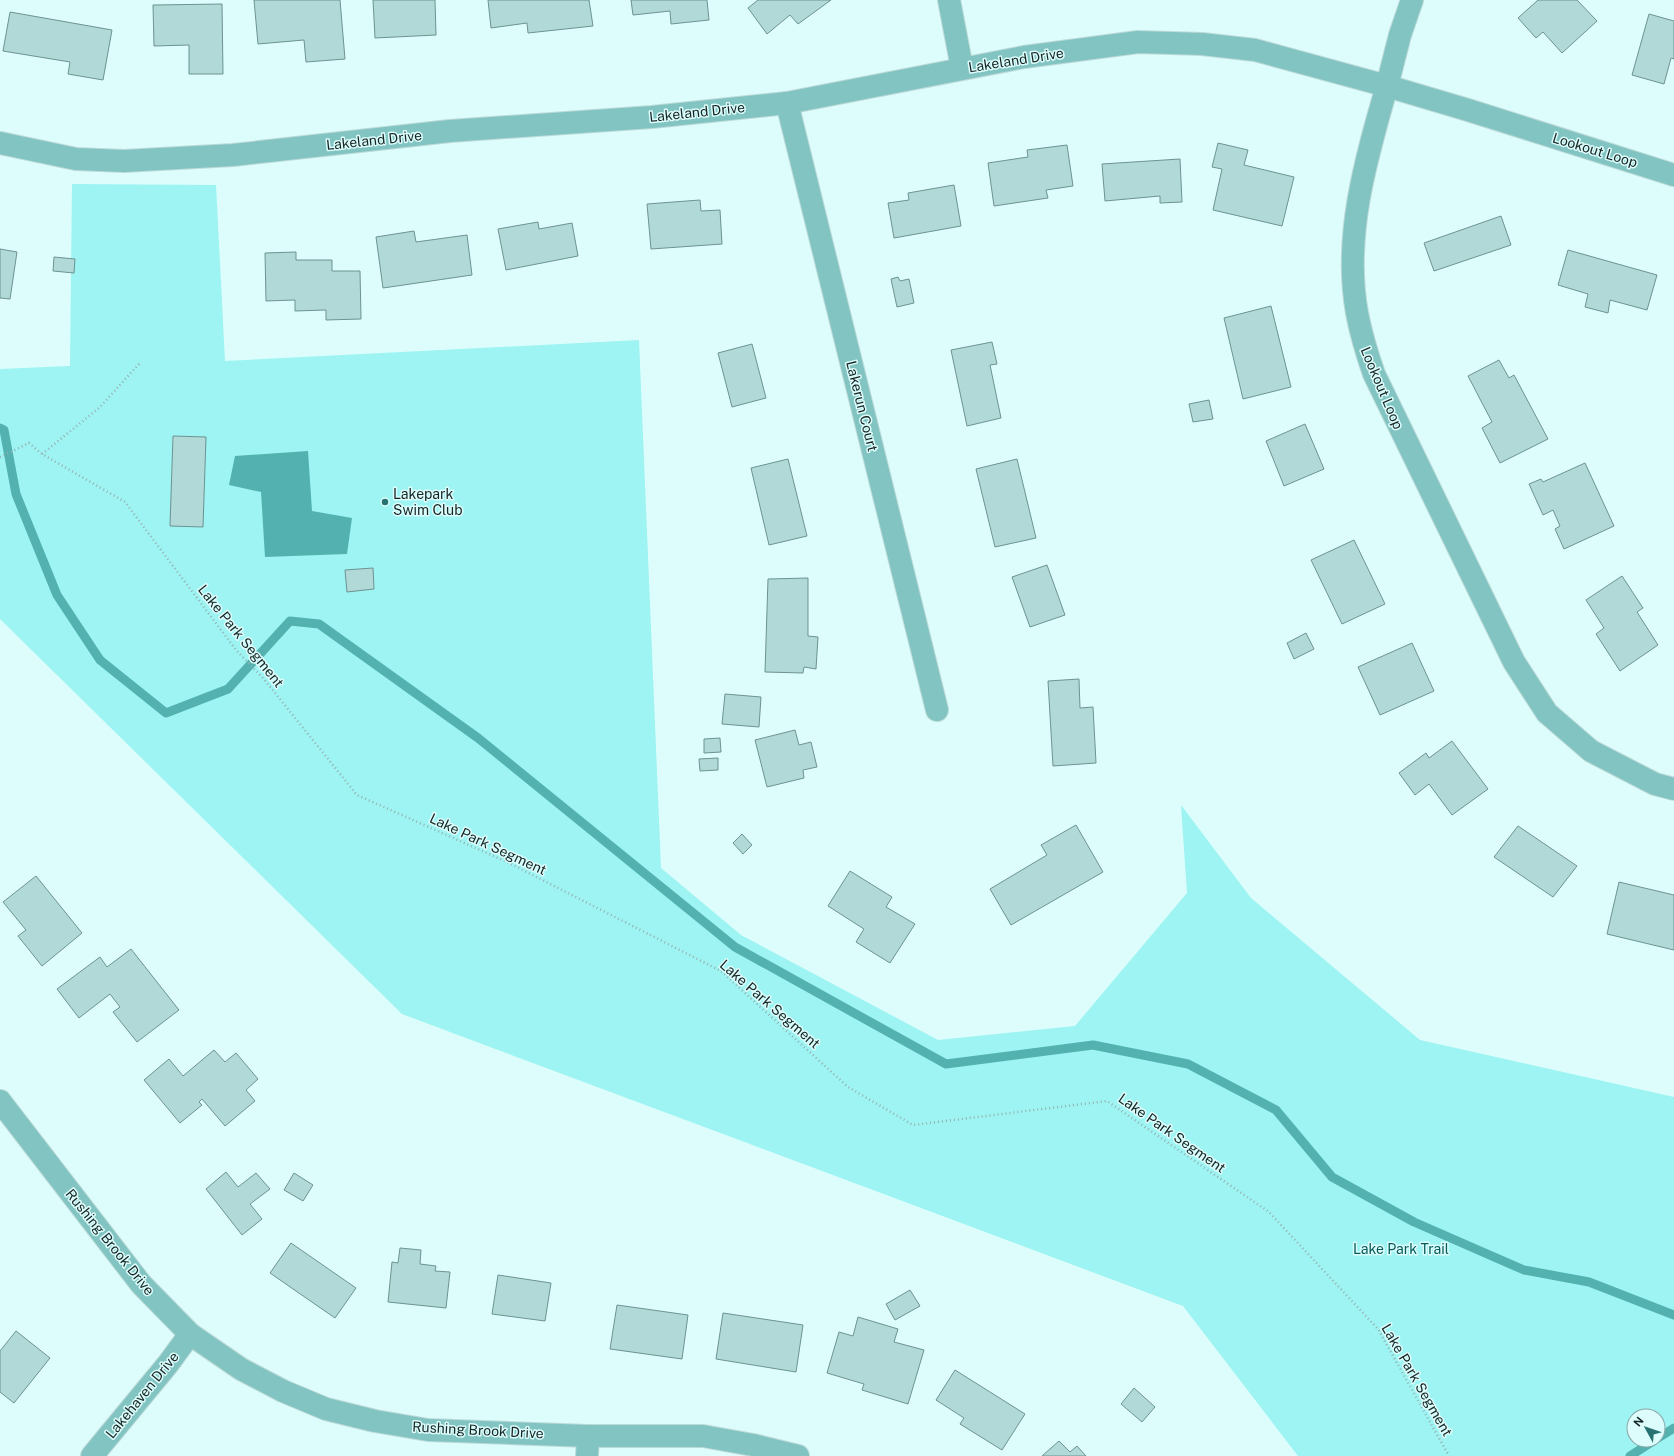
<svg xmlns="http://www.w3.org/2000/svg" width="1674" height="1456" viewBox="0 0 1674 1456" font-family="'Public Sans',sans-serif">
  <rect width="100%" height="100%" fill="#dcfdfc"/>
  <path fill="#9df4f2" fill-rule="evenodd" d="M72,184L216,185L225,361L639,340L661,868L741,935L938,1040L1075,1026L1187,893L1181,805L1251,898L1420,1040L1674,1097V1456H1298L1183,1306L402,1014L0,619V369L70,366ZM1634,1416H1658V1440H1634Z"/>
  <path fill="#53b1af" d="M308,451L312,511L352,518L347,554L265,557L261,492L229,485L235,456Z"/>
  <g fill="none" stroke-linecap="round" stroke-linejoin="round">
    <g stroke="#53b1af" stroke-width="9">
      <path d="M0,428L4,430L16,494L57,595L100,660L166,713L228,689L290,621L319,624L478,738L735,947L946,1064L1093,1045L1188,1064L1276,1110L1332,1177L1414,1222L1524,1270L1589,1282L1674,1315"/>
      <path d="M1658,1438L1674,1428"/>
      <path d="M1630,1456L1655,1440"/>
    </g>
  </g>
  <g fill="#b0d9d7" stroke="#6d9392">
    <path d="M254,0H340L345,59L306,62L304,40L258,44Z"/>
    <path d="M373,0H435L436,35L375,38Z"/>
    <path d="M488,0H589L593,26L528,33L527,23L491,28Z"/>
    <path d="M631,0H707L709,20L671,24L670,11L633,15Z"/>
    <path d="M758,0H831L798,24L790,15L767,34L748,8Z"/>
    <path d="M1538,0H1577L1597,21L1562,53L1543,32L1536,38L1518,18Z"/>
    <path d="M222,4L223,74H189V45L154,46L153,5Z"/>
    <path d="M10,12L112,30L103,80L68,74L70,62L3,51Z"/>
    <path d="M1649,14L1674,21V59L1671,58L1664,84L1632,75Z"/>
    <path d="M1218,143L1248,150L1244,165L1294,177L1282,226L1213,210L1222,169L1212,167Z"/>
    <path d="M1067,145L1073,186L1046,190L1048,198L994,206L988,163L1028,157L1027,150Z"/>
    <path d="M1180,159L1182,202L1160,203V196L1105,201L1102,164Z"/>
    <path d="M954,185L961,226L894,238L888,203L909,200L908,193Z"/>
    <path d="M700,200L701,211L720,210L722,244L651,249L647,204Z"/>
    <path d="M1501,216L1511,245L1434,271L1424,243Z"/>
    <path d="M538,222L539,229L572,223L578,256L506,270L498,229Z"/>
    <path d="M414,231L416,242L467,235L472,275L383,288L376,237Z"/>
    <path d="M0,249L17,252L10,299L0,298Z"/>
    <path d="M1568,250L1657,275L1647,310L1610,300L1608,313L1585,307L1588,294L1558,285Z"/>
    <path d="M296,252V260H332V271H360L361,319L326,320V310L295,311V300L266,301L265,253Z"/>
    <path d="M54,257L75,259L74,273L53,271Z"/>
    <path d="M898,277L900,281L909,279L914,303L897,307L891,279Z"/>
    <path d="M1271,306L1291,387L1243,399L1224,318Z"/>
    <path d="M992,342L997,364L990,365L1001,418L967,426L951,350Z"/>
    <path d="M752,344L766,398L732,407L718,353Z"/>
    <path d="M1499,360L1509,378L1514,375L1548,439L1500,463L1482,428L1492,422L1468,376Z"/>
    <path d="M1209,400L1213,419L1193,422L1189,404Z"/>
    <path d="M1305,424L1324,469L1284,486L1266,441Z"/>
    <path d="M173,436L206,437L203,527L170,526Z"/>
    <path d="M788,459L807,536L769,545L751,468Z"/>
    <path d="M1017,459L1036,538L995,547L976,469Z"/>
    <path d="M1585,463L1614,526L1564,549L1555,529L1560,526L1553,510L1543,515L1529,484L1541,479L1543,482Z"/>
    <path d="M1354,540L1385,604L1342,624L1311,560Z"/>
    <path d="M1047,565L1065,615L1030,627L1012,577Z"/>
    <path d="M373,568L374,589L347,592L345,570Z"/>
    <path d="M1622,576L1643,608L1637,612L1658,645L1620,671L1596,634L1604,628L1586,600Z"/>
    <path d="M808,578V636L818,637L816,669L804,667L803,673L765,672L768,579Z"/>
    <path d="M1306,633L1314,649L1294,659L1287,643Z"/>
    <path d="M1412,643L1434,691L1380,715L1358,667Z"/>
    <path d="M1079,679L1080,708L1093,707L1096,763L1053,766L1048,681Z"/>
    <path d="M725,694L761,697L759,727L722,724Z"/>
    <path d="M795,730L799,745L811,742L817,767L803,770L804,778L767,787L755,740Z"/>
    <path d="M720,738L721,752L704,753V739Z"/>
    <path d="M1452,741L1488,789L1452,815L1429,784L1415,795L1399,773L1426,753L1429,758Z"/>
    <path d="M718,758V770L700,771L699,759Z"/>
    <path d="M1076,825L1103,872L1011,925L990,889L1047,855L1041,845Z"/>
    <path d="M1518,826L1577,866L1553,897L1494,857Z"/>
    <path d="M742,834L752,845L743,854L733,843Z"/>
    <path d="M850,871L892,897L886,907L915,924L890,963L856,942L864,929L828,906Z"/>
    <path d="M36,876L82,933L42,966L18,936L26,930L3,902Z"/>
    <path d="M1619,882L1674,895V950L1607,934Z"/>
    <path d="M131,949L179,1010L137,1042L113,1012L120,1007L110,994L79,1018L57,989L100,957L107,967Z"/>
    <path d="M214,1050L225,1062L236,1053L258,1079L246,1090L255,1101L225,1126L202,1099L199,1102L202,1105L180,1123L144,1080L169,1059L183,1076Z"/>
    <path d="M226,1172L238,1187L256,1173L270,1189L250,1204L262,1219L242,1235L206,1189Z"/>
    <path d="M294,1173L313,1185L303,1201L284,1190Z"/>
    <path d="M291,1243L356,1288L335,1318L270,1273Z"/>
    <path d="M400,1248L421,1250L420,1264L436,1266L435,1271L450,1272L446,1308L388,1302L392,1262L398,1263Z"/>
    <path d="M498,1275L551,1283L545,1321L492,1314Z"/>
    <path d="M910,1290L920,1306L895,1320L886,1304Z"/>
    <path d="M617,1305L688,1315L682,1359L610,1349Z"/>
    <path d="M723,1313L803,1325L796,1372L716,1359Z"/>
    <path d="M858,1317L898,1329L894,1342L924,1350L908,1404L862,1390L864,1384L827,1373L839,1332L853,1336Z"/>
    <path d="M16,1331L50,1358L14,1403L0,1392V1351Z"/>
    <path d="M955,1370L1025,1414L1002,1450L960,1424L964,1418L936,1400Z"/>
    <path d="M1134,1388L1155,1407L1142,1422L1121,1404Z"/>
    <path d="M1059,1441L1070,1452L1077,1446L1086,1456H1042Z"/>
  </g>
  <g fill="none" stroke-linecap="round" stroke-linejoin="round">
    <g stroke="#bcdad9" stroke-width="24">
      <g id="street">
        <path d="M949,0L962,68"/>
        <path d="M787,103L937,710"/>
        <path d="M0,143L76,159L124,161L233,155L450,131L652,117L787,103L1024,57L1138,42L1202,44L1255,50L1387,86L1400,35L1412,0"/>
        <path d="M1674,175L1468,110L1387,86C1366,159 1343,237 1357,313C1361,334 1367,354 1374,374L1514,662L1547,713L1591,751L1655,784L1674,789"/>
        <path d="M0,1101L141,1284L190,1334L241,1369L283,1391L326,1409L375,1421L428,1430L588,1436H703L753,1445L798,1456"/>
        <path d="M92,1456L168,1364L190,1334"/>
        <path d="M587,1456L588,1436"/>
      </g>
    </g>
    <g stroke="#96b1b0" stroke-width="2.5" stroke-dasharray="1 3" stroke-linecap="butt">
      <path d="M42,454L99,408L140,363"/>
      <path d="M0,457L29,443L42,454L125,502L236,650L263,678L357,795L507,862L721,971L848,1087L913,1125L1107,1101L1269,1212L1378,1329L1449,1456"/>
    </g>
    <use href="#street" stroke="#82c4c1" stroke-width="22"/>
  </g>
  <circle fill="#287371" stroke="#dcfdfc" stroke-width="1.5" cx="385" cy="502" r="4"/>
  <g text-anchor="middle" stroke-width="3" stroke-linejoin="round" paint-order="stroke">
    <g font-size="14" fill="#152524" stroke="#dcfdfc">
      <text transform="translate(1016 60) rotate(-9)" y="5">Lakeland Drive</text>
      <text transform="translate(697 112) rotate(-6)" y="5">Lakeland Drive</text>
      <text transform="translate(374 140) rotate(-6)" y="5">Lakeland Drive</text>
      <text transform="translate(1595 150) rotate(17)" y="5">Lookout Loop</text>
      <text transform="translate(1382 388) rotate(67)" y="5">Lookout Loop</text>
      <text transform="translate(862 406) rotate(76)" y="5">Lakerun Court</text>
      <text transform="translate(241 636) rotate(51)" y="5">Lake Park Segment</text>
      <text transform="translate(488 844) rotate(25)" y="5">Lake Park Segment</text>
      <text transform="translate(770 1004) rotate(41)" y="5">Lake Park Segment</text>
      <text transform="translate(1172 1133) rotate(35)" y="5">Lake Park Segment</text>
      <text transform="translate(110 1242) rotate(51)" y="5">Rushing Brook Drive</text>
      <text transform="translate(1417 1380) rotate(60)" y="5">Lake Park Segment</text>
      <text transform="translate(142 1395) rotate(-51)" y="5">Lakehaven Drive</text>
      <text transform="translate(478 1430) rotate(3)" y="5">Rushing Brook Drive</text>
    </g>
    <g font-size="14" fill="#152524" stroke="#dcfdfc" text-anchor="start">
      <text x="393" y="499">Lakepark<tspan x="393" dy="16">Swim Club</tspan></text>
    </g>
    <g font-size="14" fill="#055a59" stroke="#dcfdfc">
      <text x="1401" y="1254">Lake Park Trail</text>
    </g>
  </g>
  <g transform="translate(1646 1428) rotate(310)"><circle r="19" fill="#dcfdfc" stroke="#8ca7a6"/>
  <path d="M0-3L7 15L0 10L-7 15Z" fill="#287371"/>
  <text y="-6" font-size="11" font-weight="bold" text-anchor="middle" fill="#152524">N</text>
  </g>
</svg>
